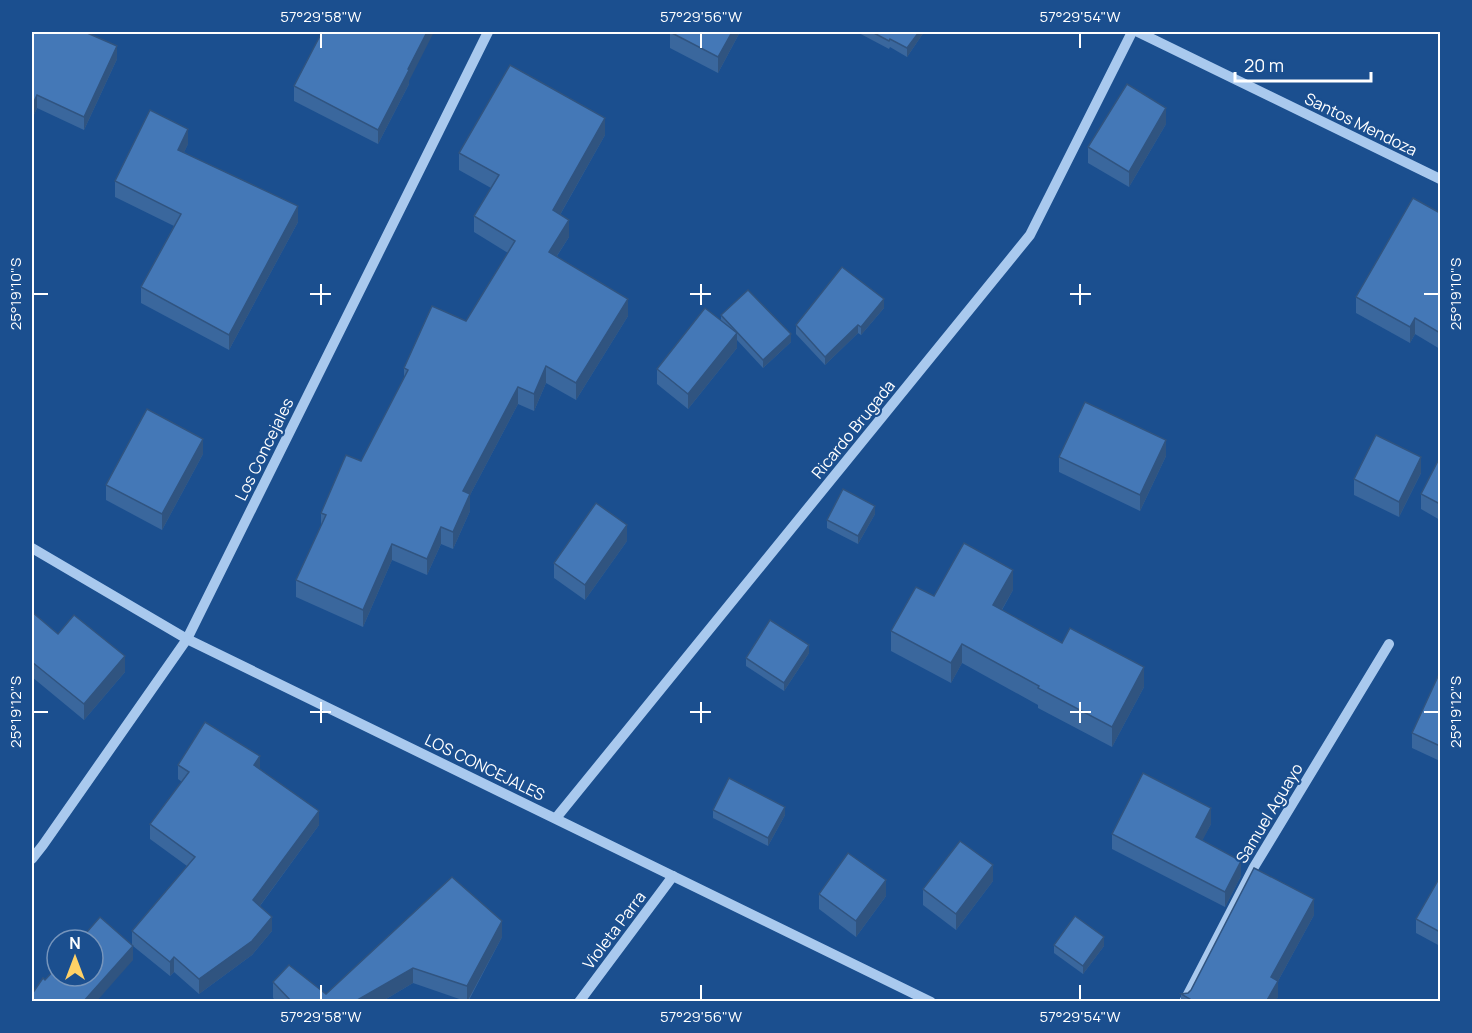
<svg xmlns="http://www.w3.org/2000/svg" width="1472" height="1033" viewBox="0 0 1472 1033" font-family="Manrope,sans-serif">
  <rect width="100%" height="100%" fill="#1b4f8f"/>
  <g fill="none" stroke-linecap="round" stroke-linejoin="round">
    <g stroke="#a9c9ee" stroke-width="10">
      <path d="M1138,32L1440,179"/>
      <path d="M32,548L187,639L931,1002"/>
      <path d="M556,818L1030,235L1132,32"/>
      <path d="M32,859L43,845L187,639L488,32"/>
      <path d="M579,1002L673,876"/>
      <path d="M1184,1002L1254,867L1389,644"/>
    </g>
  </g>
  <g fill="#3a679d">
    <path d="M32,32L117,59L84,130L37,108L32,119Z"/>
    <path d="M670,32H740L718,73L670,48Z"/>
    <path d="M857,32H924L907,57L890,47L889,49Z"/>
    <path d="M409,81V84L378,144L294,101V86Z"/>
    <path d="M1166,124L1129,187L1088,163V147Z"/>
    <path d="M605,135L560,215L569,237L557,256L628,316L576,400L546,383L534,411L518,404L470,495V511L453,549L441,544L427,575L392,560L363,627L296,597V580L321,526V513L361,461L404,379V368L466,321L508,253L474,232V216L491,188L459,170V153Z"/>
    <path d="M188,144L184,152L298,222L229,350L141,303V287L174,226L115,197V181Z"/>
    <path d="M1440,213V349L1415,334L1410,343L1356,313V297Z"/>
    <path d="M884,308L861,335L858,333L825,365L796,334V325Z"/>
    <path d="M721,315L791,342L763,368L737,340V348L688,409L657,384V369L721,320Z"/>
    <path d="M203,454L162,530L106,500V485Z"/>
    <path d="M1166,456L1140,511L1059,472V457Z"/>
    <path d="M1440,457V520L1421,509V494Z"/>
    <path d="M1421,473L1399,517L1354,495V479Z"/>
    <path d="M875,514L858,544L827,528V520Z"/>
    <path d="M627,541L585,600L554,578V563Z"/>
    <path d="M1013,590L1002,610L1144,687L1112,747L1038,708V705L962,663L951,683L891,651V631L934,596Z"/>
    <path d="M32,612L58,634L125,672L84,720L32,677Z"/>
    <path d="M809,653L784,691L746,666V658Z"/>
    <path d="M1440,672V761L1412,748V733Z"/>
    <path d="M178,765L260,769L319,825L260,906L272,931L252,955L199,994L174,972L170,976L133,946V960L45,980L132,945V931L187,866L150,839V824L182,782L178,779Z"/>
    <path d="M713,810L785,815L768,846L713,818Z"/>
    <path d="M1211,824L1202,840L1241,876L1225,907L1112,849V834Z"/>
    <path d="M1440,877V946L1416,933V919Z"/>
    <path d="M993,881L956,930L923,905V889Z"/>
    <path d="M819,894L886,896L856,937L819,909Z"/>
    <path d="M1314,915L1278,981V997L1275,1002H1181V994L1188,993Z"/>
    <path d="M502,937L468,1002L413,983L381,1002H277L273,998V982L326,994Z"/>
    <path d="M1054,945L1104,946L1083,974L1054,953Z"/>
  </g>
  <g fill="#305480">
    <path d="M427,32H434L409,81V84L378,144V130Z"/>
    <path d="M732,32H740L718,73V57Z"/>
    <path d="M919,32H924L907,57V48Z"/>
    <path d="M117,46V59L84,130V117Z"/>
    <path d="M37,95V108L32,119V106Z"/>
    <path d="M1166,108V124L1129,187V172Z"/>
    <path d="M605,118V135L553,227V210Z"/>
    <path d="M188,129V144L178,165V150Z"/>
    <path d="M298,206V222L229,350V335Z"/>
    <path d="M569,220V237L549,268V252Z"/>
    <path d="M628,299V316L576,400V383Z"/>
    <path d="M884,299V308L861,335V327Z"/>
    <path d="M1415,318V334L1410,343V327Z"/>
    <path d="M858,325V333L825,365V357Z"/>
    <path d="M737,333V348L688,409V394Z"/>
    <path d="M791,334V342L763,368V360Z"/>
    <path d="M546,366V383L534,411V394Z"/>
    <path d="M518,387V404L470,495V511L453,549V532L463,491Z"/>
    <path d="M203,439V454L162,530V514Z"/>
    <path d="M1166,440V456L1140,511V495Z"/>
    <path d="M1421,457V473L1399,517V502Z"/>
    <path d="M875,506V514L858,544V536Z"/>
    <path d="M627,525V541L585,600V585Z"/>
    <path d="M441,527V544L427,575V559Z"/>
    <path d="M392,544V560L363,627V610Z"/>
    <path d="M1013,570V590L993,625V605Z"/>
    <path d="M962,644V663L951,683V663Z"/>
    <path d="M809,645V653L784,691V683Z"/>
    <path d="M125,656V672L84,720V704Z"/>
    <path d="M1144,667V687L1112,747V727Z"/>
    <path d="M260,756V770L254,765Z"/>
    <path d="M785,807V815L768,846V838Z"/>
    <path d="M1211,808V824L1196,853V837Z"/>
    <path d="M319,811V825L253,915V900Z"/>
    <path d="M1241,861V876L1225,907V892Z"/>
    <path d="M993,865V881L956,930V914Z"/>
    <path d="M886,880V896L856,937V921Z"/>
    <path d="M1314,899V915L1278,981V997L1275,1002H1266L1271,977Z"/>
    <path d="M272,917V931L252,955L199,994V979Z"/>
    <path d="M502,921V937L467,1002V986Z"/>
    <path d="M1104,937V946L1083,974V966Z"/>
    <path d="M133,946V960L96,1002H83Z"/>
    <path d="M174,957V972L170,976V962Z"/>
    <path d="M413,968V983L381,1002H354Z"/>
  </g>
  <g fill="#4478b7" stroke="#305480" stroke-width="1.5">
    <path d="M32,32H85L117,46L84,117L37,95L32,106Z"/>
    <path d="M322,32H427L408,69L409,70L378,130L294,86Z"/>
    <path d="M670,32H732L718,57Z"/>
    <path d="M872,32H919L907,48L890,39L889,41Z"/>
    <path d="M510,65L605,118L553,210L569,220L549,252L628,299L576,383L546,366L534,394L518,387L463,491L470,494L453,532L441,527L427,559L392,544L363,610L296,580L326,515L321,513L346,455L361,461L408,370L404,368L432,306L466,321L515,241L474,216L499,175L459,153Z"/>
    <path d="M1127,84L1166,108L1129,172L1088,147Z"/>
    <path d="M150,110L188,129L178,150L298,206L229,335L141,287L181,214L115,181Z"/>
    <path d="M1413,198L1440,213V333L1415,318L1410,327L1356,297Z"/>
    <path d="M842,267L884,299L861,327L858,325L825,357L796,325Z"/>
    <path d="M748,290L791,334L763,360L721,315Z"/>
    <path d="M705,308L737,333L688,394L657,369Z"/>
    <path d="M1085,402L1166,440L1140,495L1059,457Z"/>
    <path d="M147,409L203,439L162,514L106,485Z"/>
    <path d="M1376,435L1421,457L1399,502L1354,479Z"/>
    <path d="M1440,457V504L1421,494Z"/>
    <path d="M843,489L875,506L858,536L827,520Z"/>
    <path d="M596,503L627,525L585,585L554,563Z"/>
    <path d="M964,543L1013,570L993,605L1062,643L1070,628L1144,667L1112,727L1038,688L1039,686L962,644L951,663L891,631L916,587L934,596Z"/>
    <path d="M32,612L58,634L74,615L125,656L84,704L32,662Z"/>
    <path d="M770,620L809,645L784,683L746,658Z"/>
    <path d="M1440,672V746L1412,733Z"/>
    <path d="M205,722L260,756L254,765L319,811L253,900L272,917L252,941L199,979L174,957L170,962L132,931L195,857L150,824L189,772L178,765Z"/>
    <path d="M1143,773L1211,808L1196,837L1241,861L1225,892L1112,834Z"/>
    <path d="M729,778L785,807L768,838L713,810Z"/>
    <path d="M960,841L993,865L956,914L923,889Z"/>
    <path d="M848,853L886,880L856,921L819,894Z"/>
    <path d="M1254,868L1314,899L1271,977L1278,981L1266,1002H1189L1190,999L1181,994L1188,993L1191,990Z"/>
    <path d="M452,877L502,921L467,986L413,968L354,1002H292L273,982L289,965L326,994Z"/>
    <path d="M1440,877V932L1416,919Z"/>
    <path d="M1075,916L1104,937L1083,966L1054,945Z"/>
    <path d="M100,917L133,946L83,1002H32V994L43,978L45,980L57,967V976H93V940H80Z"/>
  </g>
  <path fill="none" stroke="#fff" stroke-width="2" d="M321,33V48M701,33V48M1080,33V48M321,284V305M701,284V305M1080,284V305M33,294H48M310,294H331M690,294H711M1070,294H1091M1424,294H1439M321,702V723M701,702V723M1080,702V723M33,712H48M310,712H331M690,712H711M1070,712H1091M1424,712H1439M321,985V1000M701,985V1000M1080,985V1000"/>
  <g text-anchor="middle" stroke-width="4.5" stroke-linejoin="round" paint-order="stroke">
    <g font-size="16" fill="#fff" stroke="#1b4f8f">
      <text transform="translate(1361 124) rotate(26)" y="6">Santos Mendoza</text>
      <text transform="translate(853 429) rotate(-51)" y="6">Ricardo Brugada</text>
      <text transform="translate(264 449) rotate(-64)" y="6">Los Concejales</text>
      <text transform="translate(485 767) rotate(26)" y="6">LOS CONCEJALES</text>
      <text transform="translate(1269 813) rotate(-59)" y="6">Samuel Aguayo</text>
      <text transform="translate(614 930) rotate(-53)" y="6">Violeta Parra</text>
    </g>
  </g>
  <rect width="1472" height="1033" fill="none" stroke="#1b4f8f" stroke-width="66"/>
  <g transform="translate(75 958)"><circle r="28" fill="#1b4f8f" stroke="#7695bc" stroke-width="1.5"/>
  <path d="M0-4.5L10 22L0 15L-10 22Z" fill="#ffd166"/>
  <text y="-9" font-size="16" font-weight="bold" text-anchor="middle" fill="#ffffff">N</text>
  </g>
  <path d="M1235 72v9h136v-9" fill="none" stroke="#ffffff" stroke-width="3"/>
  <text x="1244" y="72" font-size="18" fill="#ffffff" stroke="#1b4f8f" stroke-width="4.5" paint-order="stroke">20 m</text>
  <rect x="33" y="33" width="1406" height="967" fill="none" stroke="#fff" stroke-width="2"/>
  <g font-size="15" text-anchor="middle" fill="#fff">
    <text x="321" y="22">57°29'58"W</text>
    <text x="701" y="22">57°29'56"W</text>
    <text x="1080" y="22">57°29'54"W</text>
    <text transform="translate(16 294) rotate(-90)" y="5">25°19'10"S</text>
    <text transform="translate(1456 294) rotate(-90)" y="5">25°19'10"S</text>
    <text transform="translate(16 712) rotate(-90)" y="5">25°19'12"S</text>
    <text transform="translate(1456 712) rotate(-90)" y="5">25°19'12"S</text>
    <text x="321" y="1022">57°29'58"W</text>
    <text x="701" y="1022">57°29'56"W</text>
    <text x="1080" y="1022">57°29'54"W</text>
  </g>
</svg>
